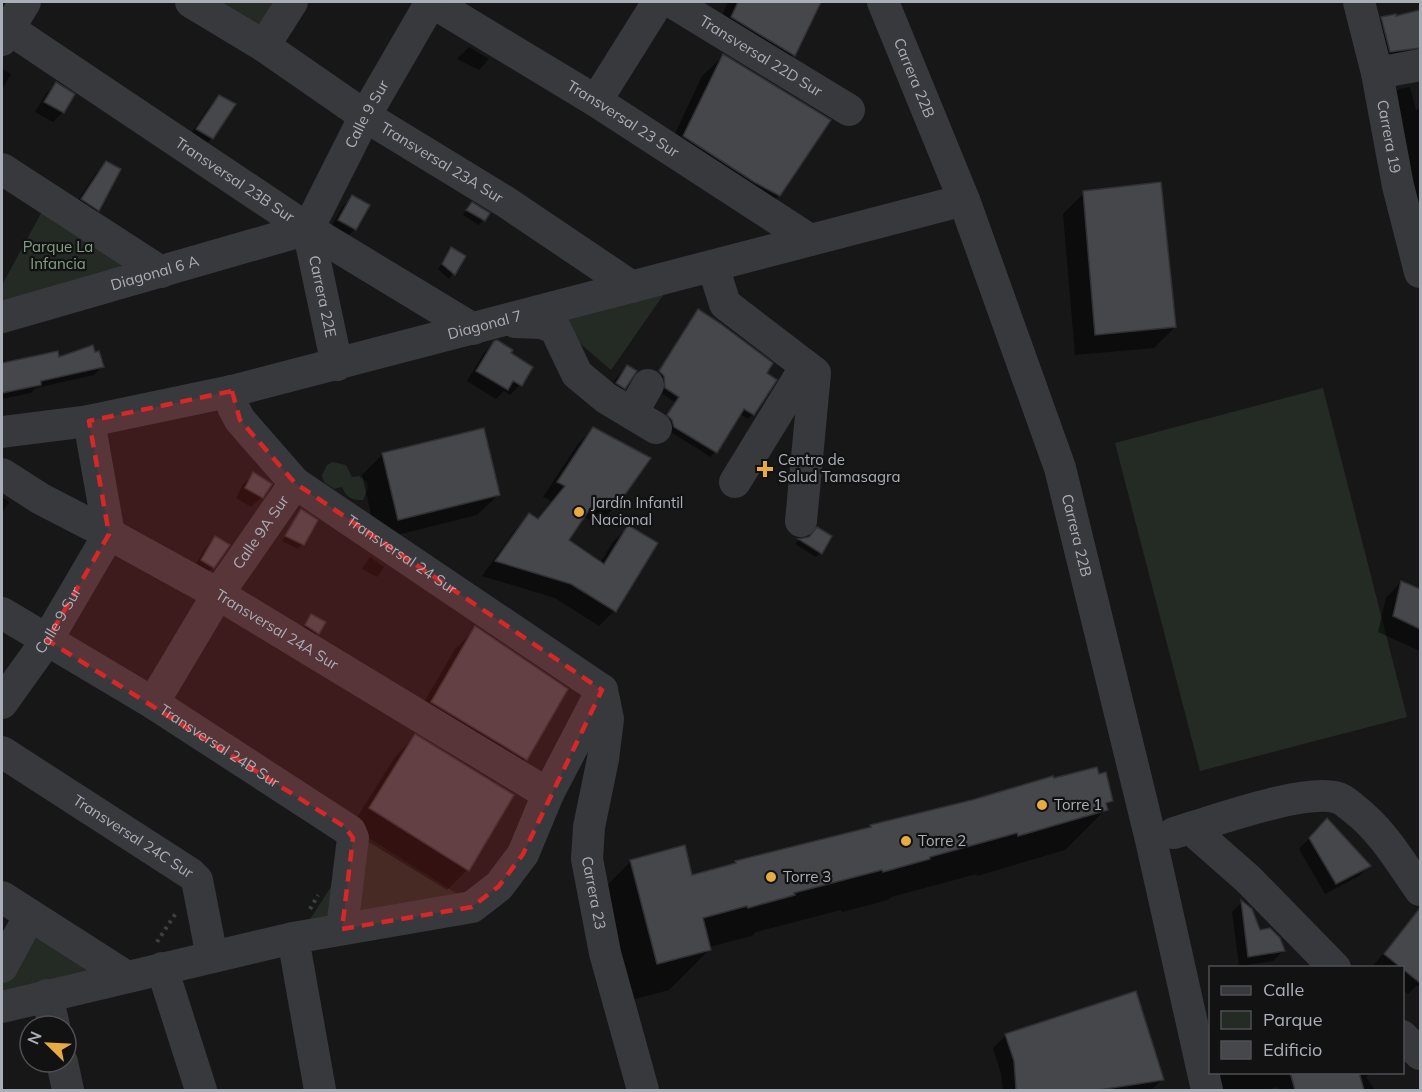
<svg xmlns="http://www.w3.org/2000/svg" width="1422" height="1092" viewBox="0 0 1422 1092" font-family="Mulish,sans-serif">
  <rect width="100%" height="100%" fill="#171718"/>
  <g fill="#232b24">
    <path d="M219,2H284L266,30Z"/>
    <path d="M45,206L141,269L2,309V285Z"/>
    <path d="M664,294L611,370L554,321Z"/>
    <path d="M1323,388L1407,717L1200,771L1115,443Z"/>
    <path d="M333,462L346,465L352,477L359,476L367,482L368,488L363,500C351,500 347,498 342,487L334,489L324,482L322,475L327,465Z"/>
    <path d="M364,835L464,898L302,932Z"/>
    <path d="M31,926L106,976L2,1003V977Z"/>
  </g>
  <g fill="#0007">
    <path d="M728,2H819L793,55L773,75L712,38Z"/>
    <path d="M1420,12V70L1399,64L1365,36L1382,18H1395Z"/>
    <path d="M469,47L489,59L479,70L457,59Z"/>
    <path d="M723,56L829,120L779,195L758,216L664,157L702,76Z"/>
    <path d="M2,69L11,74L2,90Z"/>
    <path d="M56,83L63,112L53,122L35,112L46,94Z"/>
    <path d="M1410,87L1416,110L1420,108V236L1381,106L1399,89Z"/>
    <path d="M220,97L233,105L212,138L202,149L187,139L209,107Z"/>
    <path d="M106,163L98,210L88,220L72,209L96,173Z"/>
    <path d="M1084,193L1175,327L1154,348L1075,355L1063,214Z"/>
    <path d="M352,197L368,206L355,229L344,240L329,231L342,207Z"/>
    <path d="M467,209L488,214L479,225L463,215Z"/>
    <path d="M451,249L464,256L449,279L438,269Z"/>
    <path d="M698,311L765,374L753,414L748,419L740,414L711,457L669,431L664,420L675,402L661,393L655,377Z"/>
    <path d="M494,343L509,354L520,385L510,395L504,391L496,399L467,381L484,353Z"/>
    <path d="M57,353L58,359L102,367L94,375L36,388L31,393L2,399V365Z"/>
    <path d="M627,366L624,388L614,398L607,393L617,377Z"/>
    <path d="M593,429L613,509L598,524L583,517L567,541L600,563L613,542L628,527L614,611L599,626L555,598L482,576L515,530L530,515L536,520L551,501L543,497L578,444Z"/>
    <path d="M483,430L498,495L477,515L377,540L362,475L382,455Z"/>
    <path d="M254,474L262,497L251,507L236,498L243,484Z"/>
    <path d="M2,497L9,502L2,513Z"/>
    <path d="M301,511L316,520L303,544L298,549L282,541Z"/>
    <path d="M215,538L213,567L203,577L192,571L205,548Z"/>
    <path d="M809,539L820,553L816,557L795,544L799,540Z"/>
    <path d="M370,557L384,567L377,577L362,569Z"/>
    <path d="M1401,582L1420,590V651L1378,632L1386,598Z"/>
    <path d="M312,616L324,622L313,638L301,631Z"/>
    <path d="M476,628L566,689L525,759L505,780L412,723L455,649Z"/>
    <path d="M415,736L467,870L447,890L349,830L395,757Z"/>
    <path d="M1111,800L1106,806V809L1065,850L977,876V874L891,897L888,900L842,912L841,910L756,932L752,936L709,947L710,949L669,990L616,1004L590,903L631,861L691,877L734,865L736,862Z"/>
    <path d="M1317,830L1369,866L1359,876L1325,894L1299,849Z"/>
    <path d="M1242,902L1259,932L1283,951L1273,961L1239,966L1232,912Z"/>
    <path d="M1418,912L1420,914V988L1417,985L1408,994L1402,990V968L1373,966Z"/>
    <path d="M1006,1035L1162,1080L1151,1090H1003L1001,1074L993,1048Z"/>
    <path d="M1214,1072H1373L1366,1077L1375,1090H1279L1278,1087L1266,1090H1220Z"/>
  </g>
  <g fill="#46474b" stroke="#313134" stroke-width="1.5">
    <path d="M738,2H821L795,56L731,17Z"/>
    <path d="M1420,10V48L1390,52L1381,17L1396,14V16Z"/>
    <path d="M723,54L831,120L780,196L754,182L683,136Z"/>
    <path d="M56,82L75,94L64,113L44,102Z"/>
    <path d="M219,95L236,104L213,139L196,129Z"/>
    <path d="M106,161L121,169L99,211L81,199Z"/>
    <path d="M1161,182L1176,327L1095,335L1083,191Z"/>
    <path d="M352,195L370,205L356,230L338,220Z"/>
    <path d="M472,202L490,213L485,221L466,210Z"/>
    <path d="M451,247L466,256L455,275L442,264Z"/>
    <path d="M698,309L721,324L773,363L767,373L777,380L754,415L744,409L717,453L674,427L672,420L667,415L679,397L665,388L664,376L659,371Z"/>
    <path d="M497,340L513,350L511,353L533,367L522,386L513,381L508,390L476,371L494,341Z"/>
    <path d="M93,345L95,352L99,351L104,367L41,381V385L2,393V363L58,351L59,357Z"/>
    <path d="M627,365L637,371L625,389L616,383Z"/>
    <path d="M593,427L651,458L614,510L595,501L569,540L604,564L628,525L658,543L616,612L571,584L495,561L529,513L538,519L565,486L557,482Z"/>
    <path d="M484,428L500,495L398,520L382,453Z"/>
    <path d="M253,472L272,484L263,498L245,488Z"/>
    <path d="M301,509L318,520L304,545L285,536Z"/>
    <path d="M817,527L832,536L822,554L798,539L809,537Z"/>
    <path d="M215,536L230,545L214,568L201,560Z"/>
    <path d="M1401,581L1420,589V629L1393,616Z"/>
    <path d="M311,614L326,622L319,634L305,625Z"/>
    <path d="M475,626L568,689L527,760L431,702Z"/>
    <path d="M415,734L514,795L469,871L369,808Z"/>
    <path d="M1097,767L1099,774L1106,772L1113,801L1106,803L1108,810L1018,836L1017,833L930,857V859L883,872L882,870L794,893L795,895L748,908L747,906L703,918L711,950L657,964L630,860L685,845L692,875L736,863L735,861L871,827L870,825L972,800L1053,776L1054,778Z"/>
    <path d="M1327,818L1371,866L1336,884L1309,838Z"/>
    <path d="M1241,900L1252,909L1260,930L1270,928L1280,938L1285,951L1248,957Z"/>
    <path d="M1420,908V983L1384,954Z"/>
    <path d="M1136,991L1164,1080L1099,1090H1016L1014,1061L1005,1034Z"/>
    <path d="M1290,1072H1359L1364,1090H1295Z"/>
  </g>
  <g fill="none" stroke-linecap="round" stroke-linejoin="round">
    <g stroke="#3e4044" stroke-width="4" stroke-dasharray="3 4.5" stroke-linecap="butt">
      <path d="M310,909L318,895"/>
      <path d="M157,942L176,913"/>
    </g>
    <g stroke="#38393d" stroke-width="32">
      <path id="s1" d="M191,2L264,46L365,116L506,202L632,287"/>
      <path id="s2" d="M432,2L596,101L810,240"/>
      <path id="s3" d="M672,2L849,110"/>
      <path id="s4" d="M883,2L964,200L1060,468L1151,840L1207,1090"/>
      <path id="s5" d="M1359,2L1377,73L1398,186L1420,272"/>
      <path id="s6" d="M2,24L308,229L473,329"/>
      <path d="M2,40L25,2"/>
      <path d="M264,46L292,2"/>
      <path d="M1377,73L1420,65"/>
      <path d="M596,101L658,2"/>
      <path d="M2,169L161,272"/>
      <path id="s7" d="M308,229L365,116L431,2"/>
      <path id="s8" d="M308,229L337,365"/>
      <path d="M713,266L725,304L815,373L801,521"/>
      <path id="s9" d="M2,317L308,229"/>
      <path d="M515,322L541,323L555,328L577,374L606,398L656,428"/>
      <path id="s10" d="M232,391L233,407L240,420L295,483L602,690"/>
      <path d="M632,413L648,385"/>
      <path d="M89,421L109,534"/>
      <path id="s11" d="M2,432L89,421L232,391L964,200"/>
      <path id="s12" d="M2,474L41,499L109,534L218,594L548,794"/>
      <path d="M735,482L806,366"/>
      <path id="s13" d="M2,613L153,703L350,831L353,838L342,929"/>
      <path id="s14" d="M602,690L608,719L603,759L589,827L587,859L605,953L643,1090"/>
      <path id="s15" d="M2,703L47,640L109,534"/>
      <path id="s16" d="M153,703L218,594L295,483"/>
      <path id="s17" d="M2,752L191,874L197,880L212,957"/>
      <path d="M1190,828C1223,818 1308,788 1338,798C1343,799 1349,805 1353,808C1382,830 1400,861 1420,890"/>
      <path d="M1174,833L1190,828L1248,879L1335,968"/>
      <path d="M2,897L127,977"/>
      <path d="M293,938L320,1090"/>
      <path d="M2,967L30,915"/>
      <path d="M162,968L201,1090"/>
      <path d="M47,995L54,1026"/>
      <path d="M2,1007L293,938L472,907L499,886L523,854L548,794L602,690"/>
      <path d="M1402,1036L1420,1054"/>
      <path d="M62,1062L68,1090"/>
    </g>
  </g>
  <path fill="#d62828" fill-opacity="0.2" stroke="#d62828" stroke-width="4.5" stroke-dasharray="12 8" stroke-linejoin="round" d="M232,391L240,420L295,483L602,690L523,854L499,886L472,907L342,929L353,838L345,827L47,640L109,534L89,421Z"/>
  <g fill="#e6ac41" stroke="#121213" stroke-width="2">
    <path d="M762 460h6v6h6v6h-6v6h-6v-6h-6v-6h6z"/>
    <circle cx="579" cy="512" r="6"/>
    <circle cx="1042" cy="805" r="6"/>
    <circle cx="906" cy="841" r="6"/>
    <circle cx="771" cy="877" r="6"/>
  </g>
  <g text-anchor="middle" stroke-width="4.5" stroke-linejoin="round" paint-order="stroke">
    <g font-size="15" fill="#aaaeb7" stroke="#121213">
      <text dy="5" stroke="none"><textPath href="#s3" startOffset="104">Transversal 22D Sur</textPath></text>
      <text dy="5" stroke="none"><textPath href="#s4" startOffset="82">Carrera 22B</textPath></text>
      <text dy="5" stroke="none"><textPath href="#s7" startOffset="129">Calle 9 Sur</textPath></text>
      <text dy="5" stroke="none"><textPath href="#s2" startOffset="224">Transversal 23 Sur</textPath></text>
      <text dy="5" stroke="none"><textPath href="#s5" startOffset="138">Carrera 19</textPath></text>
      <text dy="5" stroke="none"><textPath href="#s1" startOffset="298">Transversal 23A Sur</textPath></text>
      <text dy="5" stroke="none"><textPath href="#s6" startOffset="280">Transversal 23B Sur</textPath></text>
      <text dy="5" stroke="none"><textPath href="#s9" startOffset="159">Diagonal 6 A</textPath></text>
      <text dy="5" stroke="none"><textPath href="#s8" startOffset="69">Carrera 22E</textPath></text>
      <text dy="5" stroke="none"><textPath href="#s11" startOffset="495">Diagonal 7</textPath></text>
      <text dy="5" stroke="none"><textPath href="#s16" startOffset="202">Calle 9A Sur</textPath></text>
      <text dy="5" stroke="none"><textPath href="#s4" startOffset="568">Carrera 22B</textPath></text>
      <text dy="5" stroke="none"><textPath href="#s10" startOffset="243">Transversal 24 Sur</textPath></text>
      <text dy="5" stroke="none"><textPath href="#s15" startOffset="100">Calle 9 Sur</textPath></text>
      <text dy="5" stroke="none"><textPath href="#s12" startOffset="316">Transversal 24A Sur</textPath></text>
      <text dy="5" stroke="none"><textPath href="#s13" startOffset="255">Transversal 24B Sur</textPath></text>
      <text dy="5" stroke="none"><textPath href="#s17" startOffset="156">Transversal 24C Sur</textPath></text>
      <text dy="5" stroke="none"><textPath href="#s14" startOffset="206">Carrera 23</textPath></text>
    </g>
    <g font-size="15" fill="#82a183" stroke="#121213">
      <text x="58" y="252">Parque La<tspan x="58" dy="17">Infancia</tspan></text>
    </g>
    <g font-size="15" fill="#aaaeb7" stroke="#121213" text-anchor="start">
      <text x="778" y="465">Centro de<tspan x="778" dy="17">Salud Tamasagra</tspan></text>
      <text x="591" y="508">Jardín Infantil<tspan x="591" dy="17">Nacional</tspan></text>
      <text x="1054" y="810">Torre 1</text>
      <text x="918" y="846">Torre 2</text>
      <text x="783" y="882">Torre 3</text>
    </g>
  </g>
  <rect width="1422" height="1092" fill="none" stroke="#aaaeb7" stroke-width="6"/>
  <rect x="1209" y="966" width="195" height="108" fill="#121213" stroke="#4f5055" stroke-width="1.5"/>
  <rect x="1221" y="986" width="30" height="9" fill="#38393d" stroke="#4f5055" stroke-width="1.5"/>
  <text x="1263" y="996" font-size="18" fill="#aaaeb7">Calle</text>
  <rect x="1221" y="1011" width="30" height="18" fill="#232b24" stroke="#4f5055" stroke-width="1.5"/>
  <text x="1263" y="1026" font-size="18" fill="#aaaeb7">Parque</text>
  <rect x="1221" y="1041" width="30" height="18" fill="#46474b" stroke="#4f5055" stroke-width="1.5"/>
  <text x="1263" y="1056" font-size="18" fill="#aaaeb7">Edificio</text>
  <g transform="translate(48 1044) rotate(294)"><circle r="28" fill="#121213" stroke="#4f5055" stroke-width="1.5"/>
  <path d="M0-4.5L10 22L0 15L-10 22Z" fill="#e6ac41"/>
  <text y="-9" font-size="16" font-weight="bold" text-anchor="middle" fill="#aaaeb7">N</text>
  </g>
</svg>
